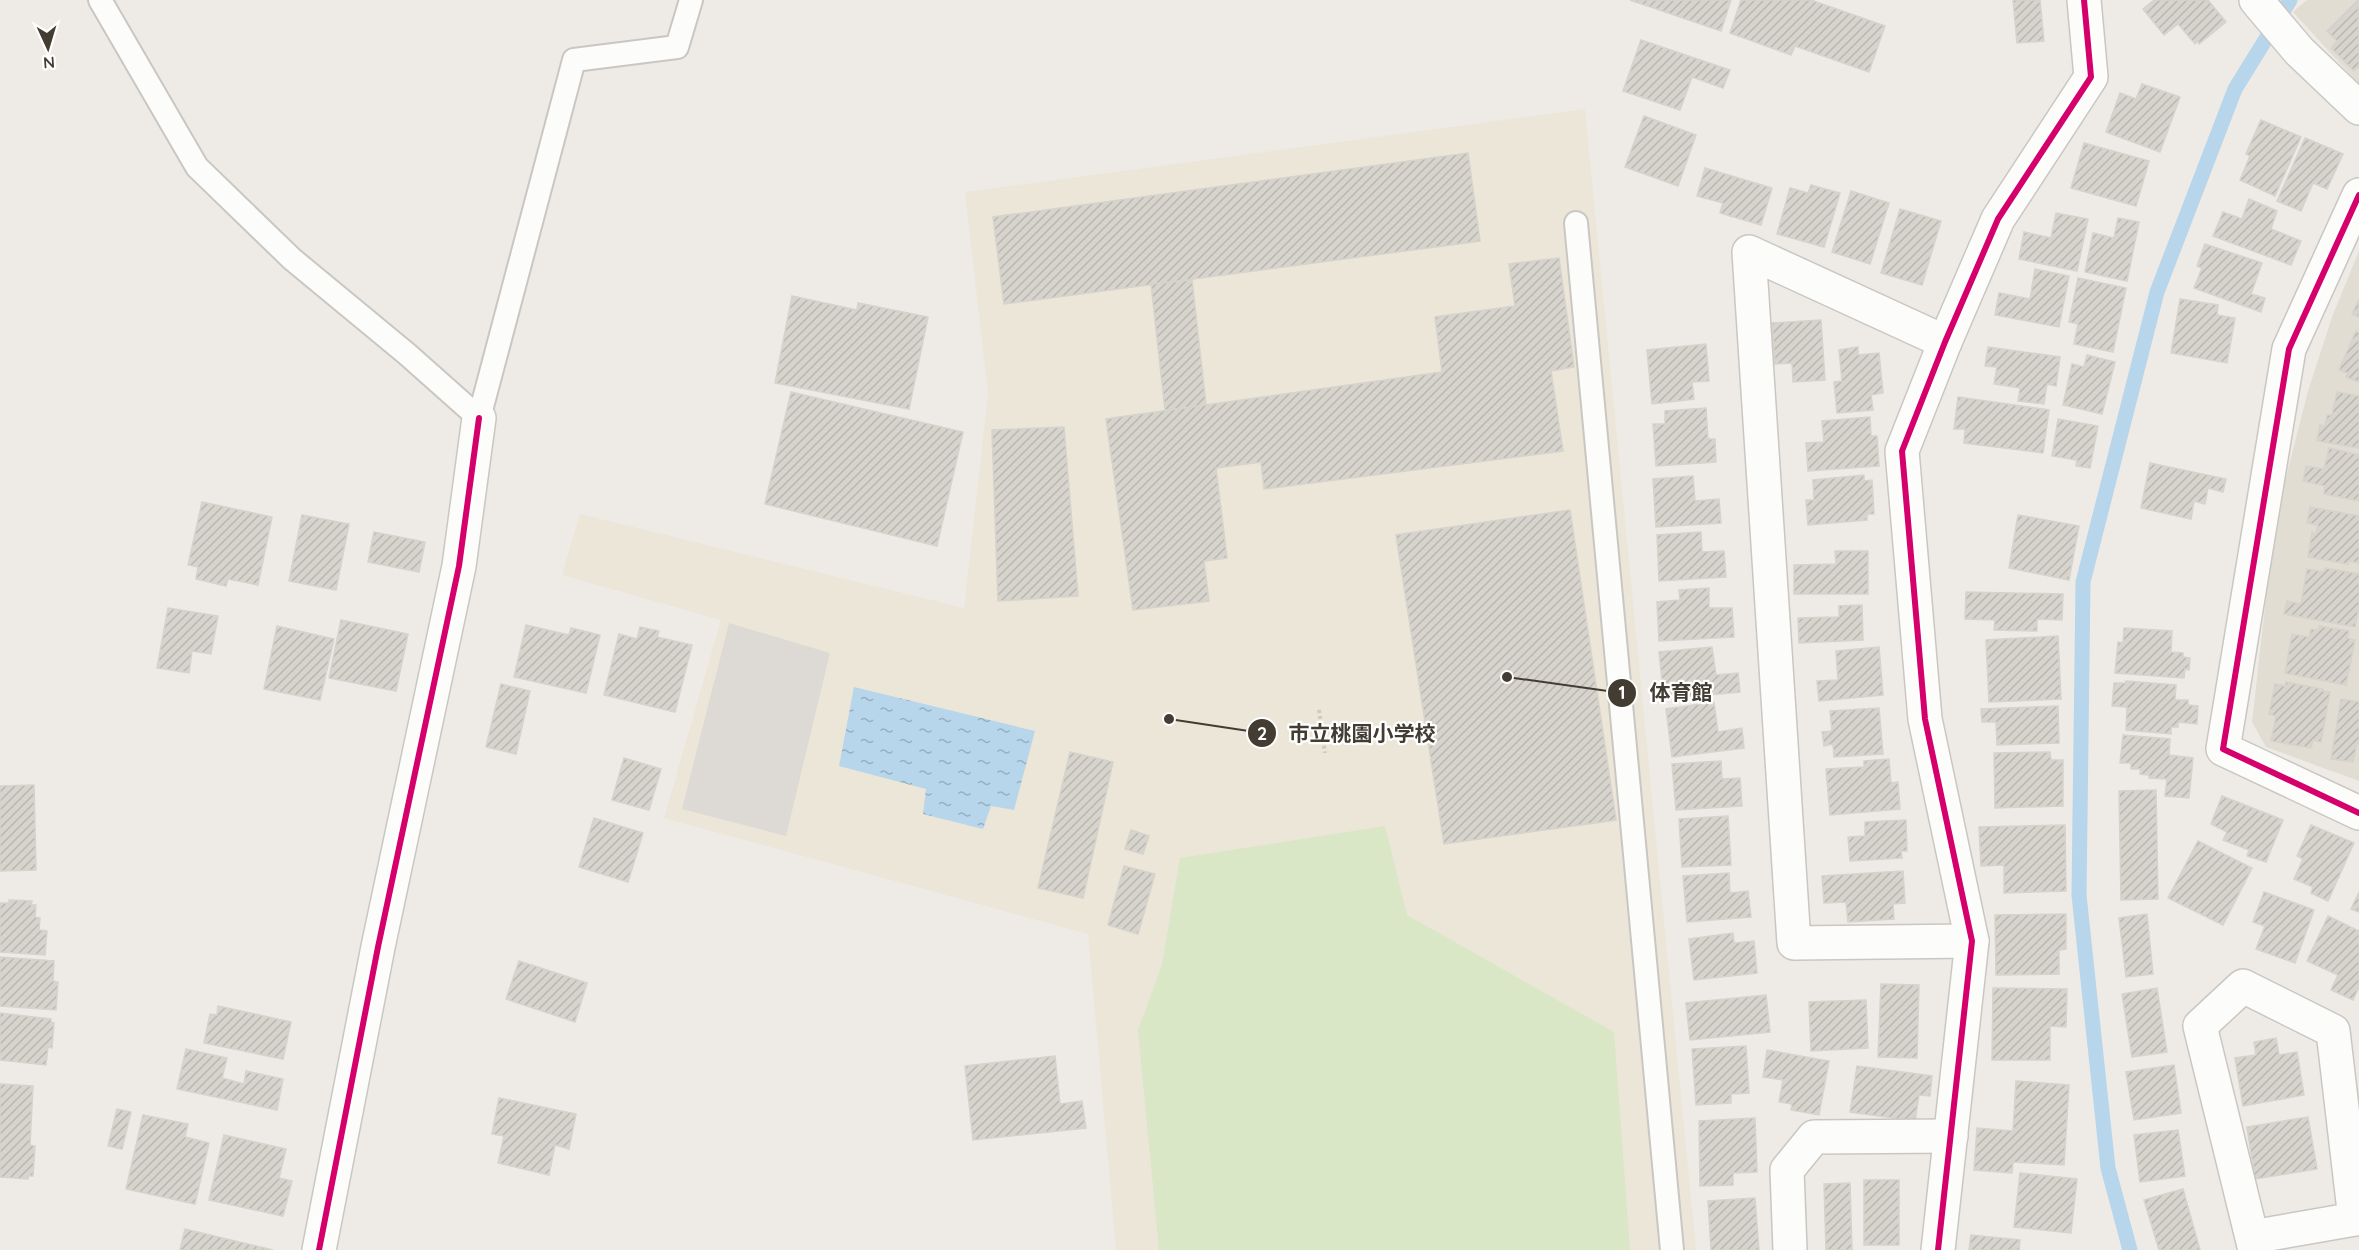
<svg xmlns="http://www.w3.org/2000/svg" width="2359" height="1250" viewBox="0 0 2359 1250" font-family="Quicksand,'Noto Sans JP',sans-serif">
  <defs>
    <pattern id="water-ripples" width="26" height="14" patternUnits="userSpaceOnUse" patternTransform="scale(1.5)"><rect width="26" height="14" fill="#b7d5eb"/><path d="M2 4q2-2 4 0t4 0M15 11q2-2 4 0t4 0" fill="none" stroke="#96aebf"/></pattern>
    <pattern id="building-hatch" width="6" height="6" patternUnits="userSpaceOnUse" patternTransform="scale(1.5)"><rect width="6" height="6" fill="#d7d4ce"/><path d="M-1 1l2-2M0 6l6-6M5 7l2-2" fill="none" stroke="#bab7b1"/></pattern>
  </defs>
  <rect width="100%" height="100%" fill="#eeebe6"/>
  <g fill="#e1ddd3">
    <path d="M2307,0H2359V84L2293,12Z"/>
    <path d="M2359,251V781L2266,747L2252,722L2270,563L2286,477L2308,391L2332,317Z"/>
  </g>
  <path fill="#ebe6d8" d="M1585,109L1696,1250H1116L1088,934L664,818L721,620L562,575L580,514L964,608L988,394L965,192Z"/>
  <path fill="#dae7c6" d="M1385,826L1407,915L1614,1032L1630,1250H1159L1138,1030L1162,965L1180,858Z"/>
  <path fill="#dddad6" d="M729,623L830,653L786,836L682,809Z"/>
  <path fill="url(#water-ripples)" d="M854,687L1035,731L1014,810L991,806L983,829L923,814L926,789L839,766Z"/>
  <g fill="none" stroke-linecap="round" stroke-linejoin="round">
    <path stroke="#b7d5eb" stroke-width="15" d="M2130,1250L2108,1168L2079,895L2083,582L2157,292L2235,89L2290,0"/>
  </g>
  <g fill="url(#building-hatch)" stroke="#d6d2cc" stroke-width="1.5">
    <path d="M1630,0H1731L1721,31Z"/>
    <path d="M1741,0H1811L1885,26L1869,72L1795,46L1791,55L1730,33Z"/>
    <path d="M2013,0H2040L2044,41L2017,43Z"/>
    <path d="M2154,0H2208L2226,22L2199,44L2198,41L2195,44L2178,24L2164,35L2143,9Z"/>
    <path d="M2358,0L2359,66L2354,71L2331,48L2337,41L2327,31Z"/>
    <path d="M1641,40L1730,70L1723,88L1692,77L1680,110L1623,91Z"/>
    <path d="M2142,84L2180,97L2160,152L2106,132L2120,93L2136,99Z"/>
    <path d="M1644,116L1696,135L1678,186L1625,167Z"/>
    <path d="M2261,120L2301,137L2275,196L2240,180L2250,156L2246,154Z"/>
    <path d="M2305,138L2343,154L2327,189L2313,183L2301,211L2277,201Z"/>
    <path d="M2084,143L2149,161L2136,206L2071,188Z"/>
    <path d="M1468,153L1480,241L1004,304L993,217Z"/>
    <path d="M1705,168L1772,188L1761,225L1720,213L1723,203L1697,196Z"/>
    <path d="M1811,185L1840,193L1824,247L1777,234L1790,188L1808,193Z"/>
    <path d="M1851,191L1889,203L1870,264L1832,252Z"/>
    <path d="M2249,199L2277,211L2271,229L2301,241L2291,265L2213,236L2223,212L2242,219Z"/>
    <path d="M1900,209L1941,221L1922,285L1881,273Z"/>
    <path d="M2056,213L2088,219L2077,271L2019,259L2024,232L2051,238Z"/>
    <path d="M2118,218L2139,222L2127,281L2085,272L2093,233L2114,238Z"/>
    <path d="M2205,244L2262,263L2251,294L2265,298L2261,312L2194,288L2202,268L2197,266Z"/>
    <path d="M1559,258L1574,367L1551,371L1563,451L1264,489L1261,462L1216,468L1227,558L1204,561L1209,601L1133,610L1106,419L1442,372L1435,317L1515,306L1509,264Z"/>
    <path d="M2035,269L2069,276L2059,327L1995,315L1999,293L2030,299Z"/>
    <path d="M2078,278L2126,288L2113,352L2074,344L2078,324L2069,322Z"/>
    <path d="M1192,280L1206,405L1165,410L1151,284Z"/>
    <path d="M792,296L857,310L858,303L928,317L909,409L775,383Z"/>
    <path d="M2180,299L2218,305L2217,315L2235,318L2227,363L2171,353Z"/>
    <path d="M2359,299V317L2352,314Z"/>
    <path d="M1821,320L1825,380L1793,382L1792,363L1775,364L1772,323Z"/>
    <path d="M2356,331L2359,333V382L2346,377L2348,373L2339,370Z"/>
    <path d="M1706,344L1709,381L1692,382L1694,399L1652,404L1647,350Z"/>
    <path d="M1858,347V355L1879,353L1883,393L1871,395L1873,410L1837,413L1834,382L1842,381L1839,350Z"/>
    <path d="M1988,347L2060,357L2056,386L2047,384L2044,404L2018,401L2020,388L1994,384L1997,367L1985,366Z"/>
    <path d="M2087,355L2115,362L2102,414L2063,405L2072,364L2084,367Z"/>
    <path d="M791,392L963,432L937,546L765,504Z"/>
    <path d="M2337,392L2359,396V448L2317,441L2320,425L2325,426L2327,415H2332Z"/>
    <path d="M1958,397L2049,410L2043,453L1964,443L1965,429H1954Z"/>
    <path d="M1706,408L1708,439H1715L1716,462L1656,466L1653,424H1665V411Z"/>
    <path d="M1870,417L1871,436H1877L1879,466L1808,471L1806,443L1824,442L1822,421Z"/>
    <path d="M2058,419L2098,426L2090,468L2076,466L2077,460L2052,456Z"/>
    <path d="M1064,427L1078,596L998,601L992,430Z"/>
    <path d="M2329,448L2359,455V501L2324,494L2325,486L2303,481L2306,466L2324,469Z"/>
    <path d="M2150,463L2226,479L2223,492L2208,488L2205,504L2194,501L2191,519L2141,508Z"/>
    <path d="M1864,475V481L1872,480L1874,514H1867V520L1808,525L1806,500H1814L1813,480Z"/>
    <path d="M1693,476L1695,501L1719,499L1721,523L1656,527L1653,479Z"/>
    <path d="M202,502L272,517L258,585L228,579L226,586L196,579L198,567L188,565Z"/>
    <path d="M2310,507L2359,516V563L2348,561V564L2308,557L2312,532L2316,534L2318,525L2307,523Z"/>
    <path d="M1570,510L1616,820L1444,844L1396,535Z"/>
    <path d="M302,515L349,524L336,590L289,581Z"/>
    <path d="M2018,515L2079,526L2069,580L2009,568Z"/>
    <path d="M374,532L425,542L419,572L368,562Z"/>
    <path d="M1701,532L1702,552L1724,551L1726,577L1659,581L1657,535Z"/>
    <path d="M1835,551H1868V594H1794V565L1836,564Z"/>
    <path d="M2325,568L2359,574V607L2355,627L2284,614L2287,601L2301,604L2307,569L2324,572Z"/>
    <path d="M1709,588V608H1732L1734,637L1659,641L1657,602L1680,600L1679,590Z"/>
    <path d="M1966,592L2063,594L2062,620L2037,619V631L1994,630L1995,620L1965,619Z"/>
    <path d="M1862,605L1863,640L1799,643L1798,618L1839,617V606Z"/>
    <path d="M168,608L218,616L211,654L192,651L189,673L157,668Z"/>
    <path d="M341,620L408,634L396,691L329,678Z"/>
    <path d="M526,625L569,635L571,628L600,635L586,693L514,677Z"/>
    <path d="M277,626L334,639L320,700L264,689Z"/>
    <path d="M2319,626L2349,631L2347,638L2355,640L2346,685L2285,673L2292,634L2309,637L2311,629L2318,630Z"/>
    <path d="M640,627L659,631L657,637L692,645L675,712L604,695L619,634L637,639Z"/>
    <path d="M2124,628L2172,631L2171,652L2183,653V657L2190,658L2189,670L2185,669L2184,678L2115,673L2118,642L2123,643Z"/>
    <path d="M2058,636L2061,699L1989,702L1986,640Z"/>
    <path d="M1712,647L1716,675L1738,673L1740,692L1664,699L1659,652Z"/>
    <path d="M1879,647L1883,695L1819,701L1817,681L1838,680L1836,651Z"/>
    <path d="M2126,681L2176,685L2175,700H2188V705L2198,706L2197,724L2178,722V727H2171V734L2126,730L2127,707L2112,706L2114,683H2126Z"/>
    <path d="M2286,682L2323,689V691L2330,692L2321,742L2313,740L2311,748L2271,741L2276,716L2269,714L2275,684L2285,686Z"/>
    <path d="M501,684L530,691L516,754L486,747Z"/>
    <path d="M2341,699L2359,702V744H2357L2353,762L2331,759Z"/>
    <path d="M1714,702L1718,732L1742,728L1744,748L1672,757L1666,709Z"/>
    <path d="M2058,706L2059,743L1997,745L1996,722H1982L1981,709Z"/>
    <path d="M1879,708L1883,754L1834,757L1833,744L1824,746L1822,732L1832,731L1830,711Z"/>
    <path d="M2123,735L2170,739L2169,755L2193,758L2189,798L2165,796L2167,779L2149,778V775L2140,774L2141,769H2131V763H2120Z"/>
    <path d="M1070,752L1113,762L1083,898L1038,888Z"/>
    <path d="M2050,752L2051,760H2063V806L1995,808L1994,753Z"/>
    <path d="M624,758L661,769L649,810L612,800Z"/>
    <path d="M1889,759L1891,783L1898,782L1900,809L1830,815L1826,769L1864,767V761Z"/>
    <path d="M1721,761L1722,779L1740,778L1742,806L1676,810L1672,764Z"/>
    <path d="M34,785L36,870L0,871V786Z"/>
    <path d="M2156,790L2158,899L2121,900L2119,791Z"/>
    <path d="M2222,796L2283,820L2266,862L2247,856L2249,850L2223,840L2227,832L2211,824Z"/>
    <path d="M1728,816L1731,865L1682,867L1679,819Z"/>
    <path d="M594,818L643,833L628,882L579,867Z"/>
    <path d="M1906,820L1907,851H1901L1902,858L1850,861L1848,837L1865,836V822Z"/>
    <path d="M2065,825L2066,891L2004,893V865L1981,866L1979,827Z"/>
    <path d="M2311,825L2354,843L2328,901L2311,893L2313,887L2294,879L2303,859L2297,856Z"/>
    <path d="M1131,830L1149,836L1143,854L1125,849Z"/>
    <path d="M2198,841L2252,868L2223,925L2168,898Z"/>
    <path d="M1124,866L1155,874L1138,934L1108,925Z"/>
    <path d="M1903,871L1905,903L1893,904L1894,919L1848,922L1846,902L1824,903L1822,876Z"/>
    <path d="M1729,873L1730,893L1748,891L1751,917L1687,922L1683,876Z"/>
    <path d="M2264,892L2314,910L2295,963L2256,949L2265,926L2253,922Z"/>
    <path d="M2359,892V912L2351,909Z"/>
    <path d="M9,900L32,901L31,905H36L35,917L40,918L39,930L47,931L45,955L0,952V903H9Z"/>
    <path d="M2066,914V949L2059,950V974L1996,975L1995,915Z"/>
    <path d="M2147,914L2153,974L2126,977L2119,918Z"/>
    <path d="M2328,916L2359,931V987L2353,1000L2331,990L2338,975L2307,961Z"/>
    <path d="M1733,933L1734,943L1754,941L1757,973L1694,980L1689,939Z"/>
    <path d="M0,957L54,961L53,981L58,982L56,1010L0,1006Z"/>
    <path d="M519,961L587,983L575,1022L506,999Z"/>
    <path d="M1881,984L1919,985L1917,1058L1878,1057Z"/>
    <path d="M1993,988L2067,989L2066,1027L2050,1026V1060H1992Z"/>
    <path d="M2157,988L2167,1052L2132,1057L2122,994Z"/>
    <path d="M1766,995L1770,1032L1690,1040L1686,1003Z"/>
    <path d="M1866,1000L1868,1048L1811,1051L1809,1002Z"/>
    <path d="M218,1006L291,1022L283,1059L204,1043L210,1014L217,1015Z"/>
    <path d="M0,1013L51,1019V1022L54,1023L52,1048L48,1047L46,1065L0,1060Z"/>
    <path d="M2276,1038L2279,1055L2297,1052L2304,1095L2243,1106L2235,1058L2256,1055L2254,1042Z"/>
    <path d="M1746,1046L1749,1093L1731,1094V1103L1696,1105L1692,1049Z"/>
    <path d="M186,1049L227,1058L222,1078L244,1084L246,1071L283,1079L277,1110L177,1089Z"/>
    <path d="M1767,1050L1829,1061L1819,1115L1791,1110L1792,1104L1779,1102L1783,1080L1763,1077Z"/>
    <path d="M1055,1056L1060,1104L1082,1101L1086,1128L973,1140L965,1066Z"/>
    <path d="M2174,1065L2181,1113L2134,1120L2126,1072Z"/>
    <path d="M1857,1066L1932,1076L1930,1096L1919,1095L1915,1121L1850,1112Z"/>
    <path d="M2016,1081L2069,1085L2064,1165L2013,1162L2012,1173L1974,1170L1977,1128L2013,1131Z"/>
    <path d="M0,1084L33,1086L30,1145L35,1146L33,1176H28V1179L0,1177Z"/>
    <path d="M499,1098L576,1114L569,1149L555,1145L549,1175L498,1163L504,1136L492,1134Z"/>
    <path d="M117,1109L131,1112L122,1149L108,1146Z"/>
    <path d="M143,1115L188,1124L185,1137L209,1143L195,1204L126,1189Z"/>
    <path d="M2308,1117L2317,1169L2255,1179L2247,1127Z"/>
    <path d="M1755,1118L1757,1172L1733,1173V1185L1700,1186L1699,1121Z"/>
    <path d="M2178,1130L2185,1176L2140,1182L2134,1135Z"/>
    <path d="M224,1135L286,1149L279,1178L292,1181L283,1216L209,1200Z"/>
    <path d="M2020,1173L2077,1179L2071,1233L2014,1227Z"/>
    <rect x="1864" y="1180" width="35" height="65"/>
    <path d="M1850,1183L1852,1250H1826L1824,1184Z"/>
    <path d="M2183,1189L2200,1250H2159L2144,1200Z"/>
    <path d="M1755,1198L1759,1250H1711L1708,1201Z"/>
    <path d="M185,1229L273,1250H180Z"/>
    <path d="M1971,1235L2020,1240L2019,1250H1969Z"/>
  </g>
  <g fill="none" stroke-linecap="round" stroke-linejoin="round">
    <g stroke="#cac7c2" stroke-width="26">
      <g id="service">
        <path d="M100,0L197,167L292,259L407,354L479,418L574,60L677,47L691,0"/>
        <path d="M1576,223L1672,1250"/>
      </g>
    </g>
    <g stroke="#cac7c2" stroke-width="36">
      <g id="minor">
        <path d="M2256,0L2299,51L2359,108"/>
        <path d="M2359,195L2289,349L2223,749L2359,813"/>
        <path d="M1945,342L1749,252L1794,943L1972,941"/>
        <path d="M2252,1237L2355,1219L2333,1031L2243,986L2200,1026L2255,1250"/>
        <path d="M1790,1250L1787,1170L1814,1137L1951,1136"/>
        <path d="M1938,1250L1972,941L1925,719L1902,451L1945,342L1998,219L2091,77L2084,0"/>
      </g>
    </g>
    <g stroke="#cac7c2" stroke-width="36">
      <path id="tertiary" d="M319,1250L378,947L459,566L479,418"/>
    </g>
    <path stroke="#cccac5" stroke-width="4" stroke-dasharray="3 3" stroke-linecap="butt" d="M1319,710L1325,753"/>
    <use href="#service" stroke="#fcfcfb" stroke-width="22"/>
    <use href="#minor" stroke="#fcfcfb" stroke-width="33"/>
    <use href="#tertiary" stroke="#fcfcfb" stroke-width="33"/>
    <g stroke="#fff" stroke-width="10">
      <g id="cycleway">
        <path d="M2359,195L2289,349L2223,749L2359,813"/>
        <path d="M319,1250L378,947L459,566L479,418"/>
        <path d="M1938,1250L1972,941L1925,719L1902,451L1945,342L1998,219L2091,77L2084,0"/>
      </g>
    </g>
    <use href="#cycleway" stroke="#d6006c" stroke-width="6"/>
  </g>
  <path fill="none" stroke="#423c33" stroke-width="2" d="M1507 677L1622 693M1169 719L1262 733"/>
  <g fill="#423c33" stroke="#fff" stroke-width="2">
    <circle cx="1507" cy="677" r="6"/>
    <circle cx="1169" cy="719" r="6"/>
    <circle cx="1622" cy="693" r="15"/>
    <circle cx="1262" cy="733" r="15"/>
  </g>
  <g font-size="18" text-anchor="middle" font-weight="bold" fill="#fff">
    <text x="1622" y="699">1</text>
    <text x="1262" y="740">2</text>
  </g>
  <g font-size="21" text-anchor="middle" font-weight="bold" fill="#423c33" stroke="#fff" stroke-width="4.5" stroke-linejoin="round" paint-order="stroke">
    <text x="1681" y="700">体育館</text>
    <text x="1362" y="741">市立桃園小学校</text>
  </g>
  <g transform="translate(48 48) rotate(176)" stroke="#ffffff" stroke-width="4.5" paint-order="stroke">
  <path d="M0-4.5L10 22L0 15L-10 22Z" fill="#423c33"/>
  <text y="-9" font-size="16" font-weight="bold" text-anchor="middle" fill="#423c33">N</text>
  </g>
</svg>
